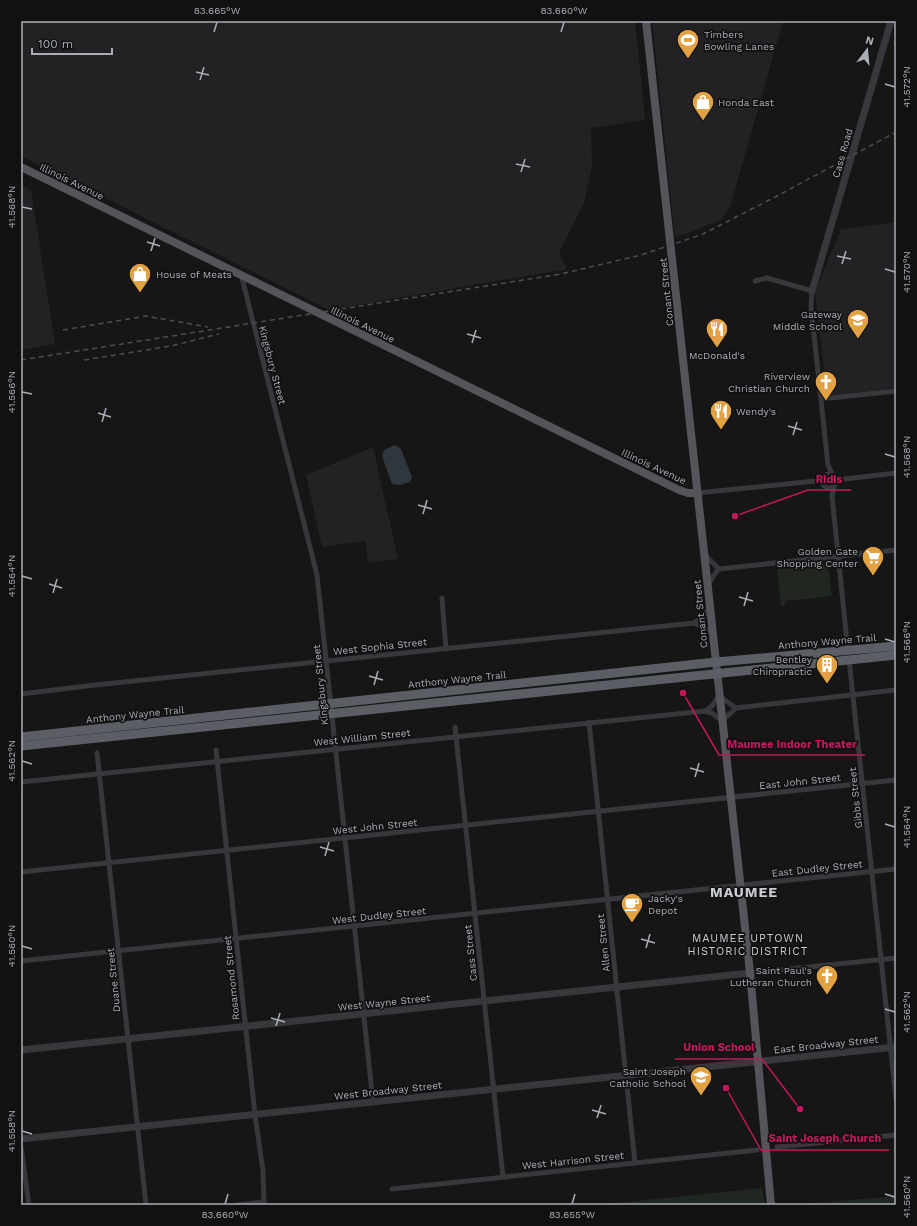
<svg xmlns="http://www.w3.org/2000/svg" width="917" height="1226" viewBox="0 0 917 1226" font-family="'Work Sans',sans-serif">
  <rect width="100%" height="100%" fill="#161617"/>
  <g fill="#222224">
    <path d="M21,21H635L645,120L591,128L592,167L584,203L559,253L567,269L329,310L21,156Z"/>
    <path d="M652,21H783L730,207L721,220L675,238Z"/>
    <path d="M21,185L31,190L55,344L21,350Z"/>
    <path d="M896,222V388L827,396L815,292L841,229Z"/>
    <path d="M373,447L398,559L368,563L365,541L322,547L306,475Z"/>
  </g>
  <g fill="#202720">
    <path d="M828,563L832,596L785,601V605L781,606L777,569Z"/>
    <path d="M762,1188L765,1205H598Z"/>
    <path d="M896,1196V1205H794Z"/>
  </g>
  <path fill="#2f373c" d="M395,445L401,449L412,477L410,482L399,485L392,484L382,456L384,450Z"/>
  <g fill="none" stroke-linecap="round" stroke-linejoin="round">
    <g stroke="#37383c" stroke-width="5">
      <path d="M241,274L317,575L373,1102"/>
      <path d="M755,281L767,278L812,291L811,307L828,465L832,474"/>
      <path d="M821,399L896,391"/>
      <circle cx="829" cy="481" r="7"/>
      <path d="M836,478L845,479L896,473"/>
      <path d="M834,487L832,496L848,651"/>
      <path d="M697,493L815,481L822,478"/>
      <path d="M706,556L719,569"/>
      <path d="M708,585L714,575L719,569L896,550"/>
      <path d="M442,598L446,649"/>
      <path d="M694,623L703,627L713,634"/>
      <path d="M849,659L896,1099"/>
      <path d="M21,694L95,685L694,623L701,619L710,608"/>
      <path d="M705,711L712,706L719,696L736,708"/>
      <path d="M589,722L635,1163"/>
      <path d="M455,727L503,1177"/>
      <path d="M216,750L255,1115L263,1171L264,1205"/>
      <path d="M97,753L146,1205"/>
      <path d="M21,782L705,711L712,713L722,721L736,708L896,690"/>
      <path d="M21,872L896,780"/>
      <path d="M21,961L896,869"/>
      <path d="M750,973L896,958"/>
      <path d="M21,1147L29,1205"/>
      <path d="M777,1147L896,1135"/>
      <path d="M392,1189L757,1150"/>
      <path d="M237,1205L264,1202"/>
    </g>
    <g stroke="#37383c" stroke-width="7">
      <path d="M812,291L891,21"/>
      <path d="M21,1050L750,973"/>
      <path d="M21,1139L896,1047"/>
    </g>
    <g stroke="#53555b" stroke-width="8">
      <path d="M646,21L750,973L771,1205"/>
      <path d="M21,167L679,490L688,493H697"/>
    </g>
    <g stroke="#5b5e64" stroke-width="9">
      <path d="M21,737L716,662L896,646"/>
      <path d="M21,746L896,655"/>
    </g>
    <g stroke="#4c4e53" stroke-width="1.5" stroke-dasharray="5 4" stroke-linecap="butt">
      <path d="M63,330L146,316L208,327"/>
      <path d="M21,360L561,274L641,255L703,234L777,196L896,132"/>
      <path d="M84,360L171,346L219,334"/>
    </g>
  </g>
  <path fill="none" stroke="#a9aeb6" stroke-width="1.5" d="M214,32L217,22M561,32L564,22M196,72L209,75M200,80L204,67M885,84L895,87M516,164L530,167M521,172L525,159M22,207L32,209M147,242L160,246M151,251L155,238M837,256L851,259M842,264L846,251M885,269L895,272M467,334L481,338M472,343L476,330M22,392L32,394M98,413L111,417M102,422L106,408M788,426L802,430M793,435L797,422M885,454L895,457M418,505L432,509M423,514L427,500M22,576L32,579M49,584L62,588M53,593L57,579M739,597L753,601M744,606L748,592M885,639L895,642M369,676L383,680M374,685L378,671M22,761L32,764M690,768L704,772M695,777L699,763M885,824L895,827M320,847L334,851M325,856L329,842M641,939L655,943M22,946L32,949M646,948L650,934M885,1009L895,1012M271,1018L285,1022M276,1026L280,1013M592,1110L606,1114M597,1118L601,1105M22,1131L32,1134M885,1194L895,1197M225,1204L228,1194M572,1204L575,1194"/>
  <defs>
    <g id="stadium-pin" transform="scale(1.15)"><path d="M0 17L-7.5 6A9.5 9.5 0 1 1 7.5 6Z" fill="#e2a143" stroke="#111112"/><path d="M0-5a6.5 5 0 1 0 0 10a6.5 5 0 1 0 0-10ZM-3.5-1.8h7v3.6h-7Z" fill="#fff"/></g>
    <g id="shop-pin" transform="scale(1.15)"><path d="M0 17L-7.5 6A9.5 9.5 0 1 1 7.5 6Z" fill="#e2a143" stroke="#111112"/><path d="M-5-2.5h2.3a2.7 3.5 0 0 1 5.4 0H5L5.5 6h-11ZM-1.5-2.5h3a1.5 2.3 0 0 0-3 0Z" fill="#fff"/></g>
    <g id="school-pin" transform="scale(1.15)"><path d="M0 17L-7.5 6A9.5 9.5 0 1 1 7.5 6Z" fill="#e2a143" stroke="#111112"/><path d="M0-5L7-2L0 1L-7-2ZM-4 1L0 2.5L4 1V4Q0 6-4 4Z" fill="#fff"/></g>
    <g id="restaurant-pin" transform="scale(1.15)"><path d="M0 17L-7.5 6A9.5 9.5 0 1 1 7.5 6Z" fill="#e2a143" stroke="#111112"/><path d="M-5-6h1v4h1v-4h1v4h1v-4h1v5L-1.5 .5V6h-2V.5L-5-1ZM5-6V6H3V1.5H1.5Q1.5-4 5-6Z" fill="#fff"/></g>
    <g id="church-pin" transform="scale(1.15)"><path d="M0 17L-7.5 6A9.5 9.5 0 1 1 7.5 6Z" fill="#e2a143" stroke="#111112"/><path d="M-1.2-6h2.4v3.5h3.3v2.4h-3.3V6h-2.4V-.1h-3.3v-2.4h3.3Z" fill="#fff"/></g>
    <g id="supermarket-pin" transform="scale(1.15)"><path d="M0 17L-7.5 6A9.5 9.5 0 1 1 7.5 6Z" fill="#e2a143" stroke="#111112"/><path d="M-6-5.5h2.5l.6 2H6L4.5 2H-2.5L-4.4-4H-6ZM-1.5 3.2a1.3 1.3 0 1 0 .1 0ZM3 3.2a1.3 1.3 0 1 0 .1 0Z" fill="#fff"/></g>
    <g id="building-pin" transform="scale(1.15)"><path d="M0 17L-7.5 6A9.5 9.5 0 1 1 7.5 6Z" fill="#e2a143" stroke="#111112"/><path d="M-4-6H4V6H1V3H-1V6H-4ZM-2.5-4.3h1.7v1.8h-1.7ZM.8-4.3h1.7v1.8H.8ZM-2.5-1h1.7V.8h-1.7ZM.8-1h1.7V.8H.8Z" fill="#fff"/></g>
    <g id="cafe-pin" transform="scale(1.15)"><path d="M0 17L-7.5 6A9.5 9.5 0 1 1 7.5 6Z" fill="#e2a143" stroke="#111112"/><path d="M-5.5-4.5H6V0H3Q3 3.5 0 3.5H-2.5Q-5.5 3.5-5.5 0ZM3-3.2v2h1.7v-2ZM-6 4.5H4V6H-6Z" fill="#fff"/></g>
  </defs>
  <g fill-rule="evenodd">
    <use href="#stadium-pin" x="688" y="40"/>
    <use href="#shop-pin" x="703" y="102"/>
    <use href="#shop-pin" x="140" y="274"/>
    <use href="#school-pin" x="858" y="320"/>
    <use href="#restaurant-pin" x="717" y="329"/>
    <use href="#church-pin" x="826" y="382"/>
    <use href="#restaurant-pin" x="721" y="411"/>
    <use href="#supermarket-pin" x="873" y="557"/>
    <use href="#building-pin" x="827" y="665"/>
    <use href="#cafe-pin" x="632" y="904"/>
    <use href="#church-pin" x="827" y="976"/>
    <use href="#school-pin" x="701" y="1077"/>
  </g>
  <g text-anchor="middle" stroke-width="3.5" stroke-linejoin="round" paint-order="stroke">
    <g font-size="10" fill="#a9aeb6" stroke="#111112" text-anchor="end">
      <text x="704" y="38" text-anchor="start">Timbers<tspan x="704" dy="12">Bowling Lanes</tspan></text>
      <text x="718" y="106" text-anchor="start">Honda East</text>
      <text x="156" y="278" text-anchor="start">House of Meats</text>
      <text x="842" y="318">Gateway<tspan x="842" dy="12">Middle School</tspan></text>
      <text x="717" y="359" text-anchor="middle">McDonald's</text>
      <text x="810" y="380">Riverview<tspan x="810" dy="12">Christian Church</tspan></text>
      <text x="736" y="415" text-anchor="start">Wendy's</text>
      <text x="858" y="555">Golden Gate<tspan x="858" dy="12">Shopping Center</tspan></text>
      <text x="812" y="663">Bentley<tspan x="812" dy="12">Chiropractic</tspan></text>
      <text x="648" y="902" text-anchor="start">Jacky's<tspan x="648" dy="12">Depot</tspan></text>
      <text x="812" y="974">Saint Paul's<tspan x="812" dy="12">Lutheran Church</tspan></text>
      <text x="686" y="1075">Saint Joseph<tspan x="686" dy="12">Catholic School</tspan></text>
    </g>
    <g font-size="10" fill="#a9aeb6" stroke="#111112">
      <text transform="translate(842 153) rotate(-74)" y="4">Cass Road</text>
      <text transform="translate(72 181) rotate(26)" y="4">Illinois Avenue</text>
      <text transform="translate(666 292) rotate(-96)" y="4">Conant Street</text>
      <text transform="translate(363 324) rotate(26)" y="4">Illinois Avenue</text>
      <text transform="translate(273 365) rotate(75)" y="4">Kingsbury Street</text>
      <text transform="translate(654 466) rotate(25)" y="4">Illinois Avenue</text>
      <text transform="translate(700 614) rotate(-96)" y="4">Conant Street</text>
      <text transform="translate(827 641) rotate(-5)" y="4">Anthony Wayne Trail</text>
      <text transform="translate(380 646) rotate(-6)" y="4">West Sophia Street</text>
      <text transform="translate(457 679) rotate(-6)" y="4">Anthony Wayne Trail</text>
      <text transform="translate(320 685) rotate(-96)" y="4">Kingsbury Street</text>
      <text transform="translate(135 714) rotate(-6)" y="4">Anthony Wayne Trail</text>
      <text transform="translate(362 737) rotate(-6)" y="4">West William Street</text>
      <text transform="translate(800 781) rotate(-6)" y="4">East John Street</text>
      <text transform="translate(855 798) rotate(-96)" y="4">Gibbs Street</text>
      <text transform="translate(375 826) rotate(-6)" y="4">West John Street</text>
      <text transform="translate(817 868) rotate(-6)" y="4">East Dudley Street</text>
      <text transform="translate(379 915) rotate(-6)" y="4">West Dudley Street</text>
      <text transform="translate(603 943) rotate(-96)" y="4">Allen Street</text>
      <text transform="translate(470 953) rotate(-96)" y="4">Cass Street</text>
      <text transform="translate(231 978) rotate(-96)" y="4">Rosamond Street</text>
      <text transform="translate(113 980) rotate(-96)" y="4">Duane Street</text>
      <text transform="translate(384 1002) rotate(-6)" y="4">West Wayne Street</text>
      <text transform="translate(826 1044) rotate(-6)" y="4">East Broadway Street</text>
      <text transform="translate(388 1090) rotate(-6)" y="4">West Broadway Street</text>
      <text transform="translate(573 1160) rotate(-6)" y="4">West Harrison Street</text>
    </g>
    <g font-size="11" letter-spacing="1" fill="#c9ccd2" stroke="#111112">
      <text x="748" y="942">MAUMEE UPTOWN<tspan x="748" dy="13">HISTORIC DISTRICT</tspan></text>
    </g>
    <g font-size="14" font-weight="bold" letter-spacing="1" fill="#c9ccd2" stroke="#111112">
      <text x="744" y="897">MAUMEE</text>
    </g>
  </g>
  <path fill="none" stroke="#c2185b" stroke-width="1.5" d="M735 516L808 490H851M683 693L719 755H865M800 1109L762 1059H675M726 1088L761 1150H889"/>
  <g fill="#c2185b" stroke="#111112" stroke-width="1.5">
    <circle cx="735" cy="516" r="4"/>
    <circle cx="683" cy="693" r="4"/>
    <circle cx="800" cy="1109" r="4"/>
    <circle cx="726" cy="1088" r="4"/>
  </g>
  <g font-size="11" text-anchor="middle" font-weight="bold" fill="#c2185b" stroke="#111112" stroke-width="3.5" stroke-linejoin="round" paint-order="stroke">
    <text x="829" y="483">Ridis</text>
    <text x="792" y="748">Maumee Indoor Theater</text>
    <text x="719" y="1051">Union School</text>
    <text x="825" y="1142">Saint Joseph Church</text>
  </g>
  <rect width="917" height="1226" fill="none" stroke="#111112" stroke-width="44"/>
  <g transform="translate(867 50) rotate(16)" stroke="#111112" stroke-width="3" paint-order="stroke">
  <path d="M0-3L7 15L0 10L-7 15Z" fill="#a9aeb6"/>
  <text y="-6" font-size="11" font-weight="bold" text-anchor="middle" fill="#a9aeb6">N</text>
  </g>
  <path d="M32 48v6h80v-6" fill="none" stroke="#a9aeb6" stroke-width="2"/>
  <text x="38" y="48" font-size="12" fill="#a9aeb6" stroke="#111112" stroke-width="3" paint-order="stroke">100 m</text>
  <rect x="22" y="22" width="873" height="1182" fill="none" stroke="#a9aeb6" stroke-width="1.5"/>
  <g font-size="10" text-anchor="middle" fill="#a9aeb6">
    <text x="217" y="14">83.665°W</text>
    <text x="564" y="14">83.660°W</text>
    <text transform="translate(906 87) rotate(-90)" y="4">41.572°N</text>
    <text transform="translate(11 207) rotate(-90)" y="4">41.568°N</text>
    <text transform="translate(906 272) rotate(-90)" y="4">41.570°N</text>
    <text transform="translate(11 392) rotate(-90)" y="4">41.566°N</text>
    <text transform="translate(906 457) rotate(-90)" y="4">41.568°N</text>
    <text transform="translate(11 576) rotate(-90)" y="4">41.564°N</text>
    <text transform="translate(906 642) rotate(-90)" y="4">41.566°N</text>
    <text transform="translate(11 761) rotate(-90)" y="4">41.562°N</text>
    <text transform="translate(906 827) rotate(-90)" y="4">41.564°N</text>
    <text transform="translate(11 946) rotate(-90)" y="4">41.560°N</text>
    <text transform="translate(906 1012) rotate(-90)" y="4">41.562°N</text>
    <text transform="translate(11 1131) rotate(-90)" y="4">41.558°N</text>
    <text transform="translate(906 1197) rotate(-90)" y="4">41.560°N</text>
    <text x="225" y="1218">83.660°W</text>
    <text x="572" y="1218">83.655°W</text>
  </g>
</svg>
